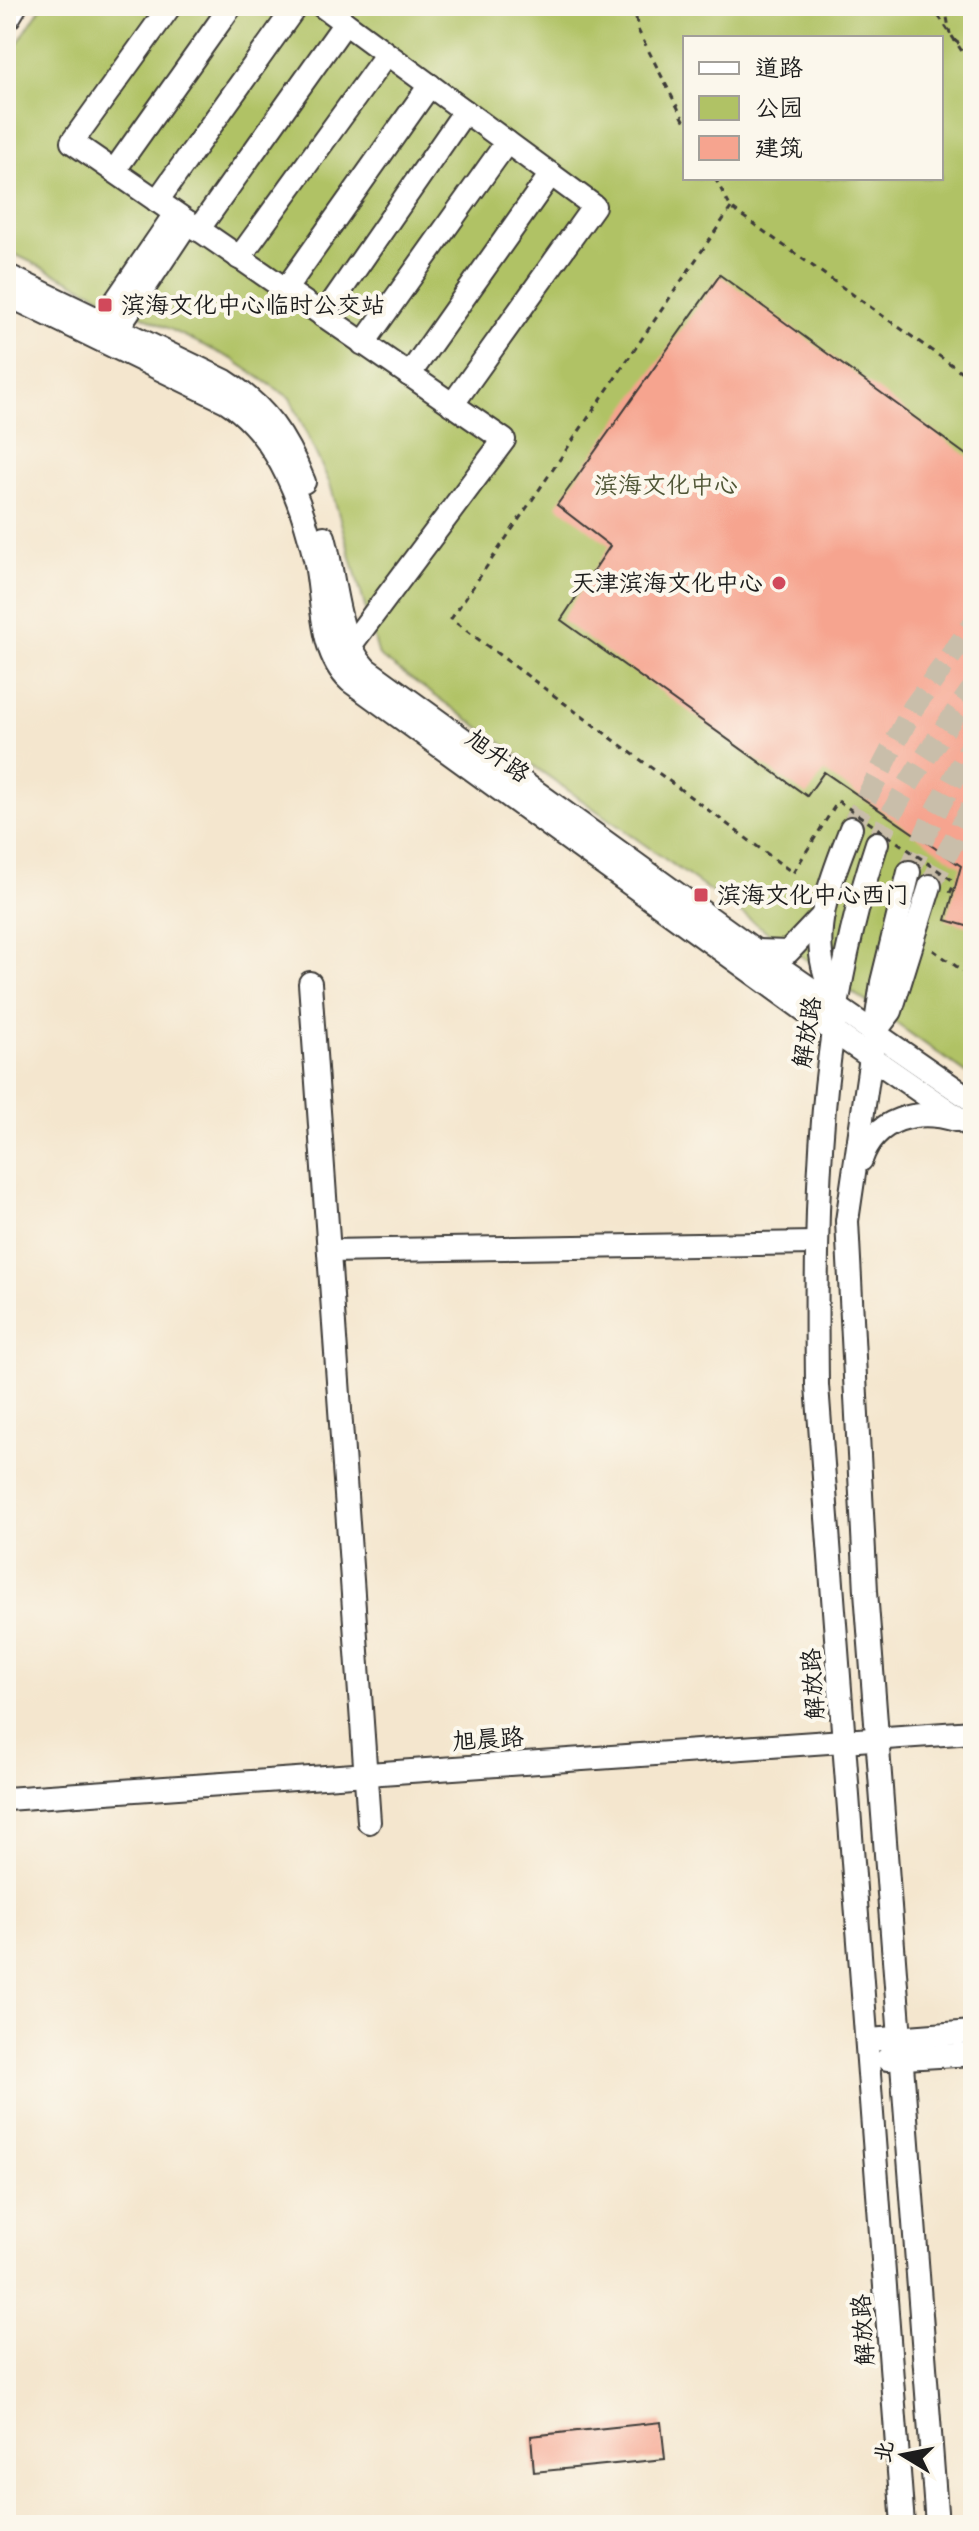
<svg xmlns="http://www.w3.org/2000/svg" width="979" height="2531" viewBox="0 0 979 2531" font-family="'Balsamiq Sans','LXGW WenKai TC',sans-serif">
  <rect width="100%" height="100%" fill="#fbf7ec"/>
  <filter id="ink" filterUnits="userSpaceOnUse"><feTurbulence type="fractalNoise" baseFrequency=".0125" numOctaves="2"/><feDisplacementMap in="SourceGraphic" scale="16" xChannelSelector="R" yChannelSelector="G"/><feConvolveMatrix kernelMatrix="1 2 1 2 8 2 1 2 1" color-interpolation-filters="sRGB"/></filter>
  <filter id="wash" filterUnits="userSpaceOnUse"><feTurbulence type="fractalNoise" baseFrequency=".006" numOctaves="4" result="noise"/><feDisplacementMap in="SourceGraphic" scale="32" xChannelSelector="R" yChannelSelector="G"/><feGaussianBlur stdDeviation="1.8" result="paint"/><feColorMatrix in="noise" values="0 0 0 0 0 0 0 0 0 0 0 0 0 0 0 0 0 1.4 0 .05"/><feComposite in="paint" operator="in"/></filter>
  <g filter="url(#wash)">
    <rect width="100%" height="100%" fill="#f4e6ce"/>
    <path fill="#b0c265" stroke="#666f40" stroke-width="2" fill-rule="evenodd" d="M42,6H973V1078L379,656L330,484L290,398L232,359L6,250V61ZM685,38H941V178H685Z"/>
    <g id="blocks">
      <g fill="#f6a48f">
        <path d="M720,275L973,460V928L946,920L961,866L824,772L807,796L561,620L610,546L557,505Z"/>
        <path d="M661,2422L665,2459L534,2472L531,2436Z"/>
      </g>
    </g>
  </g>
  <g filter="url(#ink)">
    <use href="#blocks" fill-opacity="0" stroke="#3c3a37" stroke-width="2"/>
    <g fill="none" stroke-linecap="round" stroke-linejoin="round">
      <g stroke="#c9beaa" stroke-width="22" stroke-dasharray="22 11" stroke-linecap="butt">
        <path d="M851,828L913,708L973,625"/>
        <path d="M877,843C903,787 938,738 973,688"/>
        <path d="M909,872L932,819L973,743"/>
        <path d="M930,886L973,804"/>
      </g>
      <g stroke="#3c3a37" stroke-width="26">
        <g id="minor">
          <path d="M170,6L72,142L504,440L344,654"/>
          <path d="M322,6L594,206L452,405"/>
          <path d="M114,171L231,6"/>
          <path d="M157,201L296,6"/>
          <path d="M198,230L345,23"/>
          <path d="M239,258L386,55"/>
          <path d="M6,275L225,381C266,407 286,437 304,482"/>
          <path d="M285,290L430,85"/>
          <path d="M6,294L226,401C277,434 302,502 315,559C324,599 318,651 350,681L833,1031L973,1128"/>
          <path d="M323,316L465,111"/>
          <path d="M93,334L175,214"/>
          <path d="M109,341L188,222"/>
          <path d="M363,344L507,142"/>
          <path d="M409,375L551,174"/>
          <path d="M324,537C336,579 335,636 366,669L756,951L973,1101"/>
          <path d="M877,843C817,1023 815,1198 817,1385L903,2525"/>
          <path d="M909,872L882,982L847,1221L866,1591L937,2525"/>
          <path d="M757,951L788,952L823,915"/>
          <path d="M310,983L369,1822"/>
          <path d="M836,1003C831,990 824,975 822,961C814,917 836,868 851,828"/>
          <path d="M881,1024L891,1011L930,886"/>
          <path d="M861,1160C875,1118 917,1108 956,1120"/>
          <path d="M329,1251L815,1243"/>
          <path d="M6,1799L973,1732"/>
          <path d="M869,2040L973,2032"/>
          <path d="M887,2059L973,2054"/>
        </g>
      </g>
      <g stroke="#3c3a37" stroke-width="32">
        <path id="major" d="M6,16L12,6"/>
      </g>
      <g stroke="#3c3a37" stroke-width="3" stroke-dasharray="6 6" stroke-linecap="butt">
        <path d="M634,6L638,30L685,122"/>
        <path d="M932,6L973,68"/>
        <path d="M945,6L950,34"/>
        <path d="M954,40L973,54"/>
        <path d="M715,178L731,208L973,380"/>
        <path d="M731,208L451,619L793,873L838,801"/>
        <path d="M950,893L955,882"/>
        <path d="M933,950L973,978"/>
      </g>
      <use href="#minor" stroke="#fff" stroke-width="22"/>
      <use href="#major" stroke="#fff" stroke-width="28"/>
      <path stroke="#3c3a37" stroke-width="3" stroke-dasharray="6 6" stroke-linecap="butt" d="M838,801L955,882"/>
    </g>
  </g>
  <g fill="#d1495b" stroke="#fbf7ec" stroke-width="3">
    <rect x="97" y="297" width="16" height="16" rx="4"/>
    <circle cx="779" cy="583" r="8"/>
    <rect x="693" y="887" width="16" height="16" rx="4"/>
  </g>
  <g text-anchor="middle" stroke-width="8" stroke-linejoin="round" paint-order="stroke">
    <g font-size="24" fill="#1c1c1c" stroke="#fbf7ec" text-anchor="start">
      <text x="121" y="313">滨海文化中心临时公交站</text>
      <text x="763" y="591" text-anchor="end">天津滨海文化中心</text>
      <text x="717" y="903">滨海文化中心西门</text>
    </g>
    <g font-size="24" fill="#505636" stroke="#fbf7ec">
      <text x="666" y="493">滨海文化中心</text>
    </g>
    <g font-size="24" fill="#1c1c1c" stroke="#fbf7ec">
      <text transform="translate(498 756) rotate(36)" y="8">旭升路</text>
      <text transform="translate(807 1032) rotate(-81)" y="8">解放路</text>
      <text transform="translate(813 1684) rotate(-94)" y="8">解放路</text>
      <text transform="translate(488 1739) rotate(-4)" y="8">旭晨路</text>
      <text transform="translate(863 2330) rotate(-94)" y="8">解放路</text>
    </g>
  </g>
  <rect width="979" height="2531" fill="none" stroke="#fbf7ec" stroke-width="32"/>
  <rect x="683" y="36" width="260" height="144" fill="#fbf7ec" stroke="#a29f99" stroke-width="2"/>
  <rect x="699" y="62" width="40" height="12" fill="#ffffff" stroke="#a29f99" stroke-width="2"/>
  <text x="755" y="76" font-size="24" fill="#1c1c1c">道路</text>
  <rect x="699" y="96" width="40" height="24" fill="#b0c265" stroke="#a29f99" stroke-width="2"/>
  <text x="755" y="116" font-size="24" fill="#1c1c1c">公园</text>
  <rect x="699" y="136" width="40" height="24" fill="#f6a48f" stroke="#a29f99" stroke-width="2"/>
  <text x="755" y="156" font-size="24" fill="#1c1c1c">建筑</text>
  <g transform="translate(903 2455) rotate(280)" stroke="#fbf7ec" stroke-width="6" paint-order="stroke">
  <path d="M0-6L14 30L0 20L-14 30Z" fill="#1c1c1c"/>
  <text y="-12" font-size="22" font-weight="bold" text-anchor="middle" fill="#1c1c1c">北</text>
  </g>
</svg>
